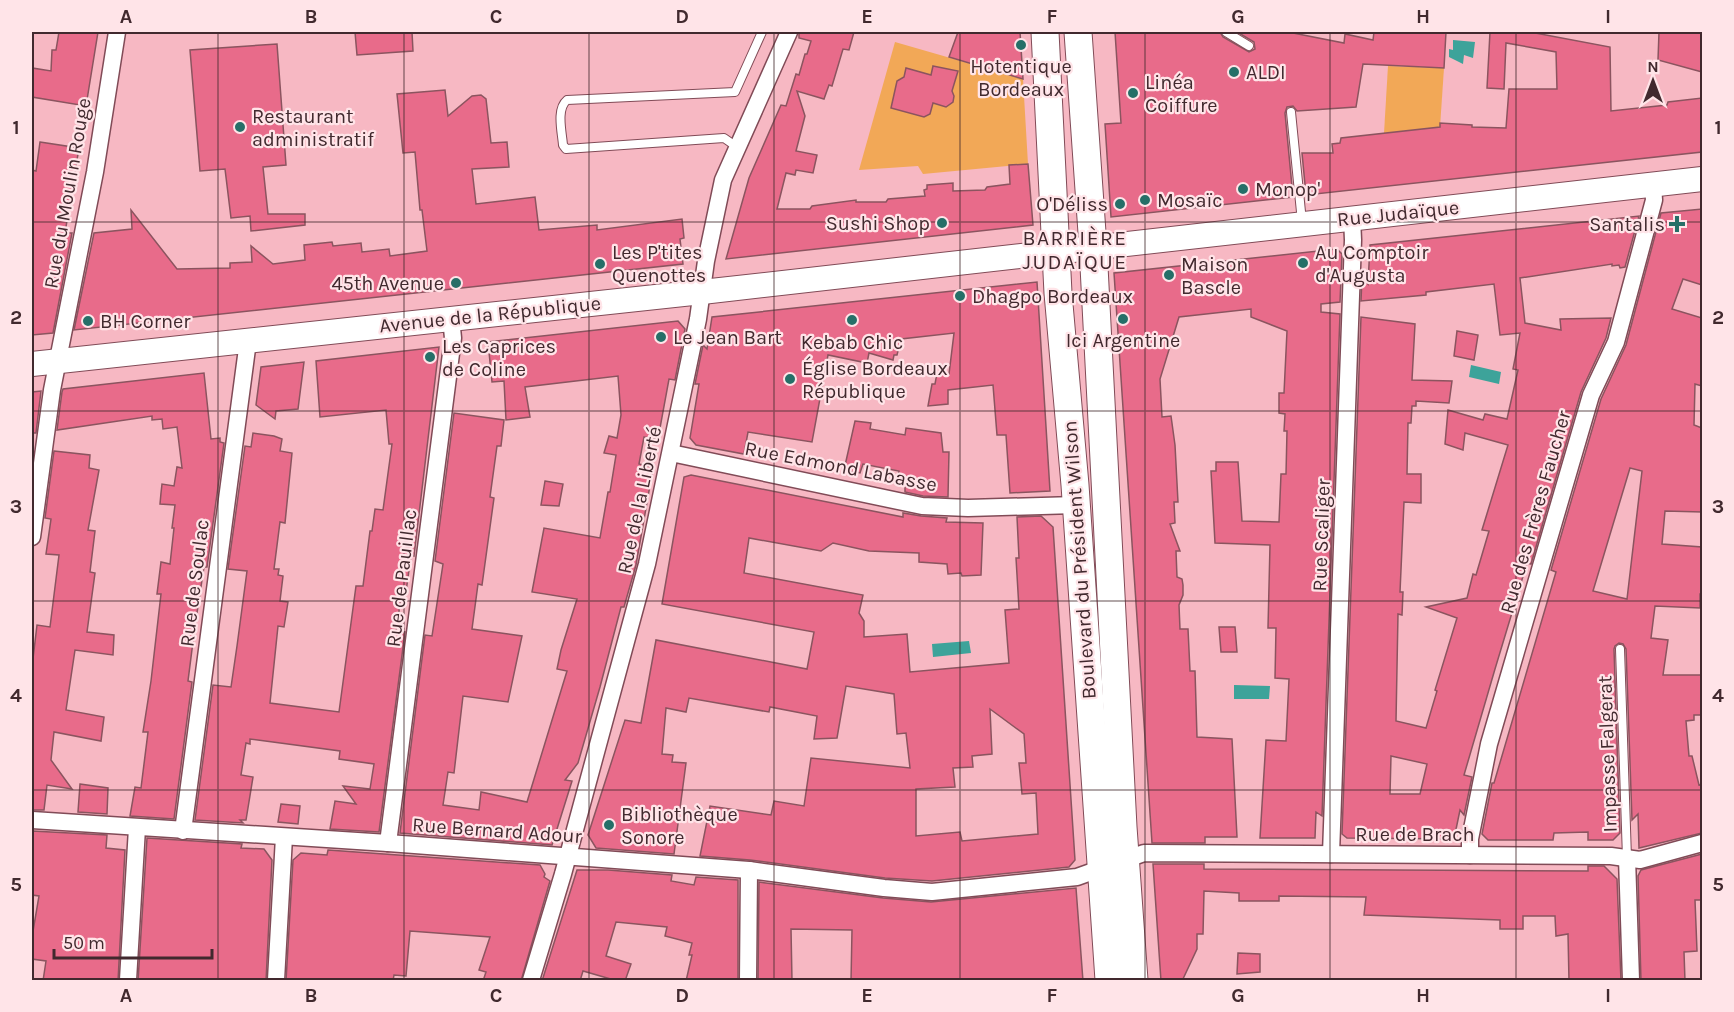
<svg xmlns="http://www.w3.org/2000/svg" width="1734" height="1012" viewBox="0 0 1734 1012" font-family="Karla,sans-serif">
  <rect width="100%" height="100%" fill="#f7b8c3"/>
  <g fill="#f2a857">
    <path d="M895,42L1023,79L1028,164L923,174L918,166L859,170Z"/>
    <path d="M1388,66L1444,68L1440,127L1384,133Z"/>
  </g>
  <g fill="#3da39a">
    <path d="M1453,40L1475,42L1473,58L1464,55L1463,64L1449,57V49L1453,50Z"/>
    <path d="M1471,365L1501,372L1499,384L1469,377Z"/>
    <path d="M969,641L971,653L933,657L932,644Z"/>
    <path d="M1234,685L1270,686L1269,699H1234Z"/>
  </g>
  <g fill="#e86b8a" stroke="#8b545f" stroke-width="1.5" fill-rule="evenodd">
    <path d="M59,32H98L86,106L32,97V68L51,71L52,50H56Z"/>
    <path d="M355,32H412L413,51L357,55Z"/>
    <path d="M799,32H854L849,50L843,49L832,86L829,85L824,99L797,91L805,116L796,151L817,155L813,173L796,170L795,175L786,173L777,209H810L812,206L856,200V202H886L888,199L925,196L924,190L927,189V185L953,183V191L985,190L987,187L1010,184L1009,165L1028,164L1033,225L726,259L749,178L781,105L786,106L796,74L799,75L805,54H807L811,41L799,38Z"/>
    <path d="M958,32H1020L1023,79L949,57Z"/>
    <path d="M1115,32H1220L1223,37L1249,52L1255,49L1254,42L1237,32H1288L1344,43L1345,34L1373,40L1374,32H1446L1444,68L1363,64L1356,107L1297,111L1293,106L1287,107L1285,113L1293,197L1111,217L1105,124L1121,123Z"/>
    <path d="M1490,32H1530L1610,47L1611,111L1667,105L1668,102L1702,98V152L1306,195L1302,153H1333L1332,144L1340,143L1341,138L1440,127V123L1472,125V127L1506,128L1509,89H1557L1556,52L1506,43L1504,89L1487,88Z"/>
    <path d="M1659,32H1702V72L1658,60Z"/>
    <path d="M277,44L286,165L263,167L268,214H305V225L251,231L250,216L231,218L225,169L200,171L190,50Z"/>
    <path d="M933,66L958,71L952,91L954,96L953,102L946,107L933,103L930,114L924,117L891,108L897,81L904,77L906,68L931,75Z"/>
    <path d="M445,90L448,116L472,96L481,95L486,99L491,143L507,142L509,167L472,169L476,204L535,197L539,230L597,225V230L682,219L684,238L680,239L683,264L74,330L94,233L132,229L131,210L177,269L230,268V263L252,262L251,246L273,264L305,260L304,245L332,242L333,246L361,243L362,252L389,249L390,256L427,251L422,210H420L415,152L403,153L397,94Z"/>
    <path d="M40,142L79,148L65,233H72L53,333L32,335V170L36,171Z"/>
    <path d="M1702,209V285L1683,279L1672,309L1702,318V386L1695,384L1694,425L1702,428V512L1665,511L1662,544L1702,547V594H1700V608L1655,606L1651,638L1668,640L1663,675H1702V715H1694V720L1686,721L1689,756H1692L1699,785L1702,784V833L1639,848L1638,814L1632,820L1626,649L1623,644L1619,643L1615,646L1614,649L1620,833L1613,840H1588V832L1554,833L1553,840H1488L1482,834L1492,783H1494L1556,572L1551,570L1601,399L1626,345L1661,213ZM1630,468L1642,471L1627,599L1593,591Z"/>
    <path d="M1639,216L1625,267L1620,268L1619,265L1612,266V264L1520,278L1525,323L1561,330L1560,319L1611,318L1606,338L1581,392L1531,564L1527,563L1495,669L1464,775L1472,777L1464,815L1460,810L1454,839L1347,838L1342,834L1361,317L1415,324L1412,380L1452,381L1449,403L1416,401V406H1412L1411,423H1408L1407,474H1421V503L1404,502L1400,592H1403L1402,615L1398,614L1396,721L1426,728L1437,691L1435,690L1457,618L1426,607L1467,598L1473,574L1476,575L1489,531L1482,530L1508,445L1465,433L1463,450L1445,444L1448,410L1483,420L1485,414L1507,419L1518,370L1513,369L1520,333L1500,335L1494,284L1426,292V295L1361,301L1362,277L1368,284L1370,245ZM1391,756L1427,764L1420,794H1390Z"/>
    <path d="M1337,249L1342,254L1340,302L1321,304V312L1340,314L1322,816L1316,812L1315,838H1260L1266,740L1286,741L1289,679L1275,678L1276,628H1268L1270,545L1215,543L1211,471H1216V462H1238L1242,521L1279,522L1281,474H1286L1287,431H1284L1285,414L1279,413V393H1284L1287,331L1251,317V309L1179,317L1160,379L1162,417L1171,416L1175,445L1178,502H1174L1175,523L1170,524L1180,551H1176L1177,577L1182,579L1183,585V595L1179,605L1180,629H1188L1190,671H1195L1197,737L1232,739L1237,837H1205V843H1152L1114,273Z"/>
    <path d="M1037,282L1050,491L1010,493L1006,435H997L993,385L948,390V404L928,406L932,384H935L937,373L949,374L954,333L901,339L897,355H894L893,360L869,353L867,363L828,355L812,442L748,432L744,454L696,445L690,438L699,384H695L703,345L707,349L712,317Z"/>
    <path d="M678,321L685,329L675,380L669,379L658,439L644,437L639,464L652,467V474L636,565L624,607H621L600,687L578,763L565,780L572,781L552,845L400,833L425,635L432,636L443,564L435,561L454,413L504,420L501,446H497L490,497L494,498L482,585L478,584L472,629L522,636L508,702L463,696L454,773L448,772L443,805L479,810L481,792L527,802L567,671L557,669L561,650L577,599L532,592L544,528L600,538L608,492H610L616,455L604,453L609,436L617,438L621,415L618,376L525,387L530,417L506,420L504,381L492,382L488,342Z"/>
    <path d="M1457,331L1478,335L1474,360L1454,356Z"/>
    <path d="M439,347L414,556L411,555L406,592L402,591L396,631L405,632L379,832L330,829L335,801L356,804L343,786L370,789L374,764L339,759L340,751L250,739V744L246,743L241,775L253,777L246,820H240L243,823L195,820L213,685L231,687L237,646L247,571L228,569L245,446L251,447L253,433L274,436L282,439L280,451L292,453L285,523L280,522L274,569H279L278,575L283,576L280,601L288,602L284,627L278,626L270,703L339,712L356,586H363L370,531H372L375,509L383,510L392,444H389L386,410L320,417L316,361Z"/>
    <path d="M304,362L298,409L276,411L275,419L256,405L261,367Z"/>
    <path d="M204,373L211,439L220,438V442L224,443L207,567H204L195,626L188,681L192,682L174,819L130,816L135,787L141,788L148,732H143L151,681L161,594H157L161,562L170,564L174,528H172L175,505L160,504L161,493L162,484L174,486L177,467L182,468L177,427L163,429L162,419L152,420V416L57,430L62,392L63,389Z"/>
    <path d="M41,391L36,433H32V392Z"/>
    <path d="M855,421L871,423L870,429L905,435L906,428L941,433L943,452H949L948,497L923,496L905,492V486L897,484L899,471L863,464L860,473L844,470Z"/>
    <path d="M54,451L90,455L89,468L99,470L88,530L95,531L90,572L95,573L87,632L114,635L113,655L75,650L66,710L104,717L101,741L54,732L51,760L72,789L47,785L44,810H32V667L37,625L50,627L59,555L46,554L51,519L45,518Z"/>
    <path d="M691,475L903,517V513L921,516L947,518L946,522L983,523L981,575L962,576L961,573L948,574L947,564L919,562V553L869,551L833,543L821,551L749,538L744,573L863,595L859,613L864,621V637L907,634L910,672L1009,663L1005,610L1019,609L1016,558H1019L1017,517L1041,516L1053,527L1075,860L1069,867L932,881L885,878L750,860L700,856L710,806L771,815L774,801L804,806L811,758L910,768L906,733L897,734L894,694L846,686L837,738L814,739L817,716L770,707L769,712L689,698L686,712L666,708L662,754L673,755L672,762L686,763L674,854L596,848L588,835L625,720L641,723L656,640L807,669L814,632L662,604L684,477ZM990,709L1024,734L1026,763H1019L1022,794L1036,793L1038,834L962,841L960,832L916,836V789L955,787L953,768L973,767L972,756L992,754Z"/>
    <path d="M545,481L563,484L559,506L541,505Z"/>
    <path d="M1219,627H1235L1237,652H1221Z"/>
    <path d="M80,784L108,788L107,814L78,812Z"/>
    <path d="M281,804L300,806L298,824L278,822Z"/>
    <path d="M32,831L107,835L106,848L125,850L118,981H43L46,961L32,959V937L39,896L32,895Z"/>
    <path d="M147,838L242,844L241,848L264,849L272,860L266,981H138Z"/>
    <path d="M328,850L540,865L545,874L544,877L550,881L521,981H483L486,972L479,970L490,937L410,931L406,976L394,975L393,981H286L293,860L301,853L327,855Z"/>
    <path d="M1702,854V900H1695L1697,951L1684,952L1685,981H1641L1638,876L1641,870Z"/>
    <path d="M1153,864H1204V869L1588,871V866H1604L1617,879L1621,981H1569L1568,934L1556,936L1555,916H1523V929H1500V920L1364,915L1366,897L1279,896V901H1239V893L1204,891L1203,934H1197V949L1182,981H1161Z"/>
    <path d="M577,870H608L672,875L671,881L694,885L696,877L738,880V981H686L692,955H689L692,943L665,936L667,927L616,922L606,956L631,964L625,981L614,980L583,971L580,981H542Z"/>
    <path d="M759,882L883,898L931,902L1076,888L1083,981H851L852,930L791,929L792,981H758Z"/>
    <path d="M1238,953L1260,954V972L1237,974Z"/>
  </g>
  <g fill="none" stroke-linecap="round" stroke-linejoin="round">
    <g stroke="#814b57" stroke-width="10">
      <g id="service">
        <path d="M1226,32L1249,46"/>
        <path d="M1291,112L1302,222"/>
        <path d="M737,147L724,138L566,149L563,145C562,132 556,109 567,100L735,92L762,32"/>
        <path d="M1620,649L1627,858"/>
      </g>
    </g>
    <g stroke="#814b57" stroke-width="19">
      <g id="minor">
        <path d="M671,453L922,506L968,508L1076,505"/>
        <path d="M32,537L52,390L95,172L117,32"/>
        <path d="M32,820L388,843L749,870L884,888L932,892L1077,877L1144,853L1611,856L1640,860L1702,843"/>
        <path d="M183,831L248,341"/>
        <path d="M388,843L453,338L451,318"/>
        <path d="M1331,854L1353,240L1352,218"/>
        <path d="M1470,855V839L1489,744L1591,395L1616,342L1654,200L1653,185"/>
        <path d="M1627,858L1631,980"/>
        <path d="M128,980L137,828"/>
        <path d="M276,980L284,837"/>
        <path d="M531,980L563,874L647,564L698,319L706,261L723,180L789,32"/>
        <path d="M748,980L749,870"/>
      </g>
    </g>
    <g stroke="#814b57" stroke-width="26">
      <path id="secondary" d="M32,364L702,292L1702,179"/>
    </g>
    <g stroke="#814b57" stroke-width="29">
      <g id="primary">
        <path d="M1045,32L1058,293L1075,485L1109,980"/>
        <path d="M1078,32L1093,247L1123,827L1134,980"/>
      </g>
    </g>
    <use href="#service" stroke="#fff" stroke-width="8"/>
    <use href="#minor" stroke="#fff" stroke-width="16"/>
    <use href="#secondary" stroke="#fff" stroke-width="24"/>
    <use href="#primary" stroke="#fff" stroke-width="27"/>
  </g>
  <path fill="none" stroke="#41292e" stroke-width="1.5" stroke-opacity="0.55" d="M218,32V980M404,32V980M589,32V980M774,32V980M960,32V980M1145,32V980M1330,32V980M1516,32V980M32,222H1702M32,411H1702M32,601H1702M32,790H1702"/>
  <g fill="#266f68" stroke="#ffe4e8" stroke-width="2">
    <circle cx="1021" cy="45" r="6"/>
    <circle cx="1234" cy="72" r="6"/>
    <circle cx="1133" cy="93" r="6"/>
    <circle cx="240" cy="127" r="6"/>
    <circle cx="1243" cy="189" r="6"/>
    <circle cx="1145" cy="200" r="6"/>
    <circle cx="1120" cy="204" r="6"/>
    <circle cx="942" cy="223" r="6"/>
    <path d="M1674 215h6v6h6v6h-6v6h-6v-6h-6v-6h6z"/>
    <circle cx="1303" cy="263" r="6"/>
    <circle cx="600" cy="264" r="6"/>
    <circle cx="1169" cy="275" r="6"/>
    <circle cx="456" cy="283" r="6"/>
    <circle cx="960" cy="296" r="6"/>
    <circle cx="1123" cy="319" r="6"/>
    <circle cx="852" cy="320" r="6"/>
    <circle cx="88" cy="321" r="6"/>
    <circle cx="661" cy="337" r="6"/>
    <circle cx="430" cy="357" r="6"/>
    <circle cx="790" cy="379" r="6"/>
    <circle cx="609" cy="825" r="6"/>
  </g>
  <g text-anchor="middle" stroke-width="4.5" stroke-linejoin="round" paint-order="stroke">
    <g font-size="20" fill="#41292e" stroke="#ffe4e8" text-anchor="start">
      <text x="1021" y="73" text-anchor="middle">Hotentique<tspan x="1021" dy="23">Bordeaux</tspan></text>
      <text x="1246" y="79">ALDI</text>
      <text x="1145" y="89">Linéa<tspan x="1145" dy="23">Coiffure</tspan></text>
      <text x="252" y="123">Restaurant<tspan x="252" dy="23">administratif</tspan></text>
      <text x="1255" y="196">Monop'</text>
      <text x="1157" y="207">Mosaïc</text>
      <text x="1108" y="211" text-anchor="end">O'Déliss</text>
      <text x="930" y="230" text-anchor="end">Sushi Shop</text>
      <text x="1665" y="231" text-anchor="end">Santalis</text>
      <text x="612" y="259">Les P'tites<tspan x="612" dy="23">Quenottes</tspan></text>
      <text x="1315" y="259">Au Comptoir<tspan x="1315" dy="23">d'Augusta</tspan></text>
      <text x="1181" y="271">Maison<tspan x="1181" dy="23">Bascle</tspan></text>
      <text x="444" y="290" text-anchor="end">45th Avenue</text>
      <text x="972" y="303">Dhagpo Bordeaux</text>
      <text x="100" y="328">BH Corner</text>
      <text x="673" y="344">Le Jean Bart</text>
      <text x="1123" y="347" text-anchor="middle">Ici Argentine</text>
      <text x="852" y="349" text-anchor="middle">Kebab Chic</text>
      <text x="442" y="353">Les Caprices<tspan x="442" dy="23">de Coline</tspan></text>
      <text x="802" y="375">Église Bordeaux<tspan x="802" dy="23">République</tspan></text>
      <text x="621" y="821">Bibliothèque<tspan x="621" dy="23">Sonore</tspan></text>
    </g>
    <g font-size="20" fill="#41292e" stroke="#ffe4e8">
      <text transform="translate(67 193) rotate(-80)" y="7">Rue du Moulin Rouge</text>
      <text transform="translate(1398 213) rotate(-6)" y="7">Rue Judaïque</text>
      <text transform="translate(490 314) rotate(-6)" y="7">Avenue de la République</text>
      <text transform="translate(841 466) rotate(11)" y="7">Rue Edmond Labasse</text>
      <text transform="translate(639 500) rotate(-78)" y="7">Rue de la Liberté</text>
      <text transform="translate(1535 512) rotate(-74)" y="7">Rue des Frères Faucher</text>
      <text transform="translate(1321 535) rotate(-88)" y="7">Rue Scaliger</text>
      <text transform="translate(1079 560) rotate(-94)" y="7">Boulevard du Président Wilson</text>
      <text transform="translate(401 578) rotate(-83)" y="7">Rue de Pauillac</text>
      <text transform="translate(194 583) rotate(-83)" y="7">Rue de Soulac</text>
      <text transform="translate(1607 754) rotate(-92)" y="7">Impasse Falgerat</text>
      <text transform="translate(497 830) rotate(4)" y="7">Rue Bernard Adour</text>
      <text x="1415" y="841">Rue de Brach</text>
    </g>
    <g font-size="21" letter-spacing="1.5" fill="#41292e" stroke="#ffe4e8">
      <text x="1075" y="245">BARRIÈRE<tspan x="1075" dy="24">JUDAÏQUE</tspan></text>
    </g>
  </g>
  <rect width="1734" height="1012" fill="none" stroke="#ffe4e8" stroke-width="66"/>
  <g transform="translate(1653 81)" stroke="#ffe4e8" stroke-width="4.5" paint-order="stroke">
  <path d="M0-4.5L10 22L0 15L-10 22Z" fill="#41292e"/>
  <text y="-9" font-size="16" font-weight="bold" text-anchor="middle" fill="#41292e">N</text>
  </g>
  <path d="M54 949v9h158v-9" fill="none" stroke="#41292e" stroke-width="3"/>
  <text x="63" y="949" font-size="18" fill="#41292e" stroke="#ffe4e8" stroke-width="4.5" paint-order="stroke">50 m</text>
  <rect x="33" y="33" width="1668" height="946" fill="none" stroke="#41292e" stroke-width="2"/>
  <g font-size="20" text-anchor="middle" font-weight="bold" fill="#41292e">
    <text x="126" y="23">A</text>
    <text x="311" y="23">B</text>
    <text x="496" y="23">C</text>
    <text x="682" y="23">D</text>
    <text x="867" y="23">E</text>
    <text x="1052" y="23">F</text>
    <text x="1238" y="23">G</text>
    <text x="1423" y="23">H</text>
    <text x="1608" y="23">I</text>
    <text x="16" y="134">1</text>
    <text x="1718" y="134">1</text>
    <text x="16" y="324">2</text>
    <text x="1718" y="324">2</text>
    <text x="16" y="513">3</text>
    <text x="1718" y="513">3</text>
    <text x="16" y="702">4</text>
    <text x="1718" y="702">4</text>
    <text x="16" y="891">5</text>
    <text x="1718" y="891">5</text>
    <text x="126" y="1002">A</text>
    <text x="311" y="1002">B</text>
    <text x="496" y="1002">C</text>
    <text x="682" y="1002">D</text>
    <text x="867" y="1002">E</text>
    <text x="1052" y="1002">F</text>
    <text x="1238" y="1002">G</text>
    <text x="1423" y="1002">H</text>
    <text x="1608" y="1002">I</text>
  </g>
</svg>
